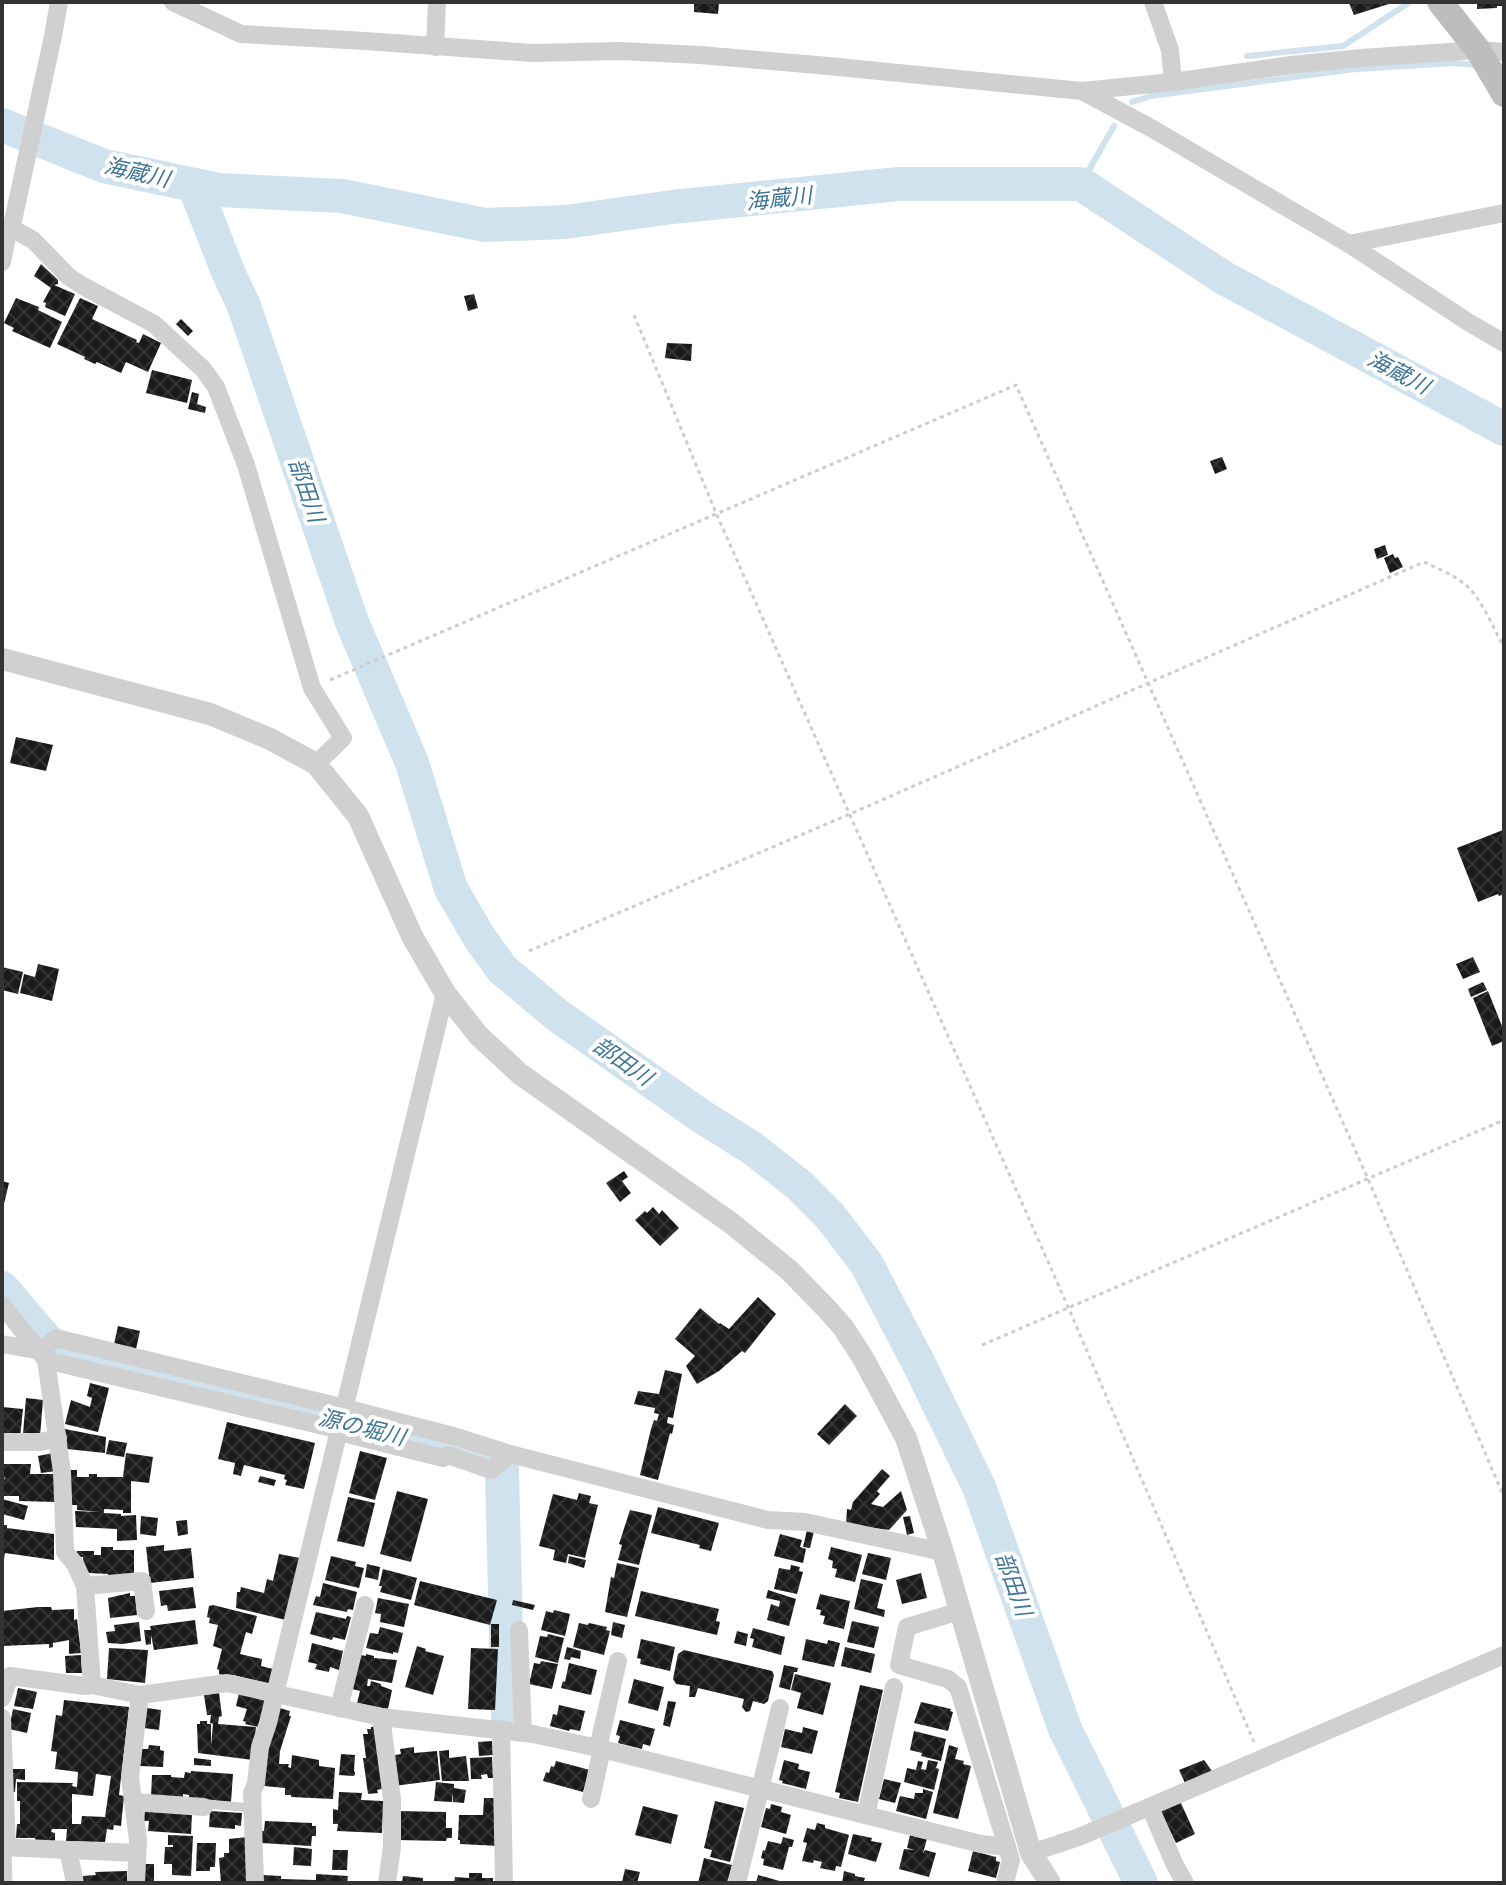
<svg xmlns="http://www.w3.org/2000/svg" width="1506" height="1885" viewBox="0 0 1506 1885" font-family="Quicksand,'Noto Sans JP',sans-serif">
  <defs>
    <pattern id="building-cross-hatch" width="8" height="8" patternUnits="userSpaceOnUse" patternTransform="scale(2)"><rect width="8" height="8" fill="#1a1a1a"/><path d="M0 0l8 8M0 8l8-8" fill="none" stroke="#333"/></pattern>
  </defs>
  <rect width="100%" height="100%" fill="#fff"/>
  <g fill="none" stroke-linecap="round" stroke-linejoin="round">
    <g stroke="#cfe2ee" stroke-width="6">
      <path d="M1247,56L1343,46L1410,2"/>
      <path d="M1132,102L1151,96L1356,69L1455,63L1476,65"/>
      <path d="M1081,184L1114,126"/>
    </g>
    <g stroke="#cfe2ee" stroke-width="34">
      <path d="M2,125L104,166L218,190L342,196L485,225L565,222L672,207L899,184H1081L1224,278L1504,429"/>
      <path d="M194,185L229,274L244,306L352,622L412,763L451,889L479,937L502,969L557,1015L701,1116L752,1148L799,1185L830,1216L866,1263L919,1364L979,1487L1065,1729L1141,1883"/>
      <path d="M2,1288L57,1352L382,1430L492,1459L502,1471L508,1718"/>
    </g>
  </g>
  <g fill="url(#building-cross-hatch)" fill-rule="evenodd">
    <path d="M694,2H719L718,14L694,12Z"/>
    <path d="M1351,2H1392V3L1354,15L1349,3Z"/>
    <path d="M1477,2H1504V6H1497V8L1477,9Z"/>
    <path d="M41,264L58,280V284L54,285L75,294L65,316L45,307L46,303L43,302L56,279L51,288L34,276Z"/>
    <path d="M474,294L478,308L468,311L464,296Z"/>
    <path d="M16,298L39,307L38,310L62,322L50,348L12,331L14,328L4,323Z"/>
    <path d="M80,298L98,306L92,319L137,340L136,342L139,343L143,334L161,343L148,372L126,362L121,373L97,362L95,364L84,359L85,357L57,344Z"/>
    <path d="M181,319L193,331L188,336L176,324Z"/>
    <path d="M667,343L692,344L691,361L665,358Z"/>
    <path d="M152,370L192,380L187,403L146,393Z"/>
    <path d="M192,392L199,394L197,404L206,407L205,413L188,409Z"/>
    <path d="M1222,457L1227,469L1215,474L1210,461Z"/>
    <path d="M1385,545L1388,555L1377,559L1374,549Z"/>
    <path d="M1393,554L1395,558L1398,557L1403,567L1390,573L1384,558Z"/>
    <path d="M16,737L53,745L46,771L10,763Z"/>
    <path d="M1503,830L1504,894L1499,896L1498,894L1478,902L1457,848Z"/>
    <path d="M1473,957L1480,972L1463,979L1456,964Z"/>
    <path d="M38,964L59,969L52,1001L20,993L24,974L35,977Z"/>
    <path d="M2,967L23,972L18,994L2,990Z"/>
    <path d="M1483,982L1487,990L1471,997L1468,989Z"/>
    <path d="M1488,991L1504,1031V1041L1492,1046L1473,998Z"/>
    <path d="M624,1171L628,1177L622,1181L631,1193L620,1202L606,1183Z"/>
    <path d="M2,1181L9,1183L3,1208H2Z"/>
    <path d="M653,1207L659,1214L662,1210L679,1228L660,1246L635,1220L645,1211L647,1213Z"/>
    <path d="M758,1297L776,1314L745,1353L742,1351L719,1371L697,1384L686,1366L695,1356L675,1339L700,1308L719,1324L720,1323L729,1329Z"/>
    <path d="M118,1326L140,1331L136,1349L114,1344Z"/>
    <path d="M665,1370L682,1374L673,1418L668,1417L667,1423L674,1425L672,1434L670,1433L658,1480L640,1475L651,1429L654,1420L657,1421L659,1414L654,1413L655,1408L634,1404L638,1391L659,1394Z"/>
    <path d="M90,1383L109,1388L98,1432L65,1424L71,1400L90,1407L92,1398L87,1396Z"/>
    <path d="M26,1398L43,1400L40,1436L23,1434Z"/>
    <path d="M845,1404L857,1416L829,1445L817,1434Z"/>
    <path d="M2,1407L23,1409L20,1437L2,1435Z"/>
    <path d="M227,1422L315,1443L304,1489L285,1485L287,1480L284,1479L285,1475L244,1465L241,1476L233,1474L235,1463L218,1459Z"/>
    <path d="M65,1429L106,1437L105,1453L67,1449Z"/>
    <path d="M109,1440L127,1443L124,1457L106,1454Z"/>
    <path d="M360,1451L387,1458L375,1500L349,1493Z"/>
    <path d="M53,1453L56,1471L41,1473L38,1456Z"/>
    <path d="M126,1453L153,1457L149,1483L131,1481V1513H123V1510L104,1509V1513L121,1514V1516L136,1515L137,1540L117,1541V1529L76,1527L75,1511L101,1512L77,1510V1505H71L70,1470H77V1477H89V1474H97V1477H123Z"/>
    <path d="M4,1464H31L30,1474H56V1502L19,1501V1496H4L2,1494V1480H4L5,1478L3,1477Z"/>
    <path d="M882,1469L890,1476L877,1491L880,1494L871,1504L883,1507L901,1491L907,1510L889,1530L846,1524L847,1509L851,1510L853,1502Z"/>
    <path d="M260,1476L276,1480L274,1486L258,1482Z"/>
    <path d="M397,1491L428,1499L411,1562L380,1554Z"/>
    <path d="M579,1493L591,1496L589,1503L598,1505L585,1558L568,1554L566,1563L553,1560L555,1550L539,1546L553,1494L577,1500Z"/>
    <path d="M348,1497L375,1503L364,1547L337,1541Z"/>
    <path d="M2,1499L28,1506L24,1520L2,1514Z"/>
    <path d="M658,1507L719,1523L711,1551L699,1548L700,1545L651,1533Z"/>
    <path d="M630,1510L652,1515L639,1565L618,1560L622,1545L619,1544Z"/>
    <path d="M141,1516L158,1518L156,1536L140,1534Z"/>
    <path d="M910,1516L914,1533L907,1535L903,1517Z"/>
    <path d="M187,1520L188,1534L178,1536L176,1521Z"/>
    <path d="M2,1525H7V1528L54,1534V1560L5,1553L4,1559H2Z"/>
    <path d="M807,1530L814,1531L810,1548L803,1547Z"/>
    <path d="M780,1534L802,1540L800,1547L806,1549L803,1563L774,1556Z"/>
    <path d="M164,1545V1551L191,1548L194,1578L150,1583L146,1547Z"/>
    <path d="M101,1547H113V1550H134V1575H108V1574L89,1573L84,1567L83,1557H77V1551H94V1555H101Z"/>
    <path d="M831,1547L862,1555L855,1582L835,1577L837,1569L832,1568L833,1561L828,1559Z"/>
    <path d="M868,1553L891,1558L886,1580L862,1574Z"/>
    <path d="M279,1554L300,1558L286,1620L236,1608L237,1592H240L241,1587L264,1593L267,1579L273,1581Z"/>
    <path d="M331,1556L356,1562L355,1566L364,1568L359,1588L325,1580Z"/>
    <path d="M569,1556L586,1560L584,1568L568,1563Z"/>
    <path d="M617,1563L639,1568L627,1617L605,1612L611,1577L614,1578Z"/>
    <path d="M367,1564L380,1567L378,1580L365,1577Z"/>
    <path d="M791,1565L800,1567L799,1571L803,1572L797,1594L774,1589L779,1568L790,1570Z"/>
    <path d="M383,1569L417,1578L411,1600L380,1592L382,1586H379Z"/>
    <path d="M921,1573L927,1598L902,1604L896,1580Z"/>
    <path d="M861,1579L883,1584L877,1608L885,1610L884,1617L854,1609Z"/>
    <path d="M420,1581L497,1600L490,1625L414,1605Z"/>
    <path d="M323,1583L357,1592L353,1610L348,1609L347,1612L313,1605L316,1596L320,1597Z"/>
    <path d="M193,1587L196,1608L168,1611L167,1605L161,1606L159,1591Z"/>
    <path d="M768,1590L796,1599L789,1626L767,1620L771,1604L779,1607L780,1601L766,1598Z"/>
    <path d="M641,1591L719,1609L716,1621L720,1622L717,1635L635,1616Z"/>
    <path d="M130,1593V1596H135L137,1615L110,1618L108,1598Z"/>
    <path d="M820,1594L850,1601L844,1629L823,1624L825,1616L820,1615L821,1610L816,1609Z"/>
    <path d="M378,1598L409,1604L404,1627L380,1622L381,1614L375,1613Z"/>
    <path d="M513,1600L535,1605L533,1610L512,1605Z"/>
    <path d="M213,1605L257,1616L252,1634L246,1632L240,1654L262,1659L261,1666L273,1669L270,1684L233,1675V1678L219,1674V1670L217,1669L222,1649L213,1646L218,1625L209,1623L210,1618L207,1617L209,1606Z"/>
    <path d="M38,1607H51L52,1610L74,1609V1620L77,1619L81,1653L69,1654V1640L53,1643V1647L49,1648V1644L2,1646V1611Z"/>
    <path d="M554,1610L570,1614L565,1636L541,1630L546,1611L553,1613Z"/>
    <path d="M316,1612L346,1619L347,1616L351,1617L345,1640L333,1637L332,1640L310,1634Z"/>
    <path d="M195,1620L198,1644L154,1650L151,1635V1644L146,1645L144,1630H151L150,1626Z"/>
    <path d="M852,1621L879,1627L874,1648L847,1642Z"/>
    <path d="M139,1622L141,1641L123,1644L108,1643L106,1632L115,1631L114,1625Z"/>
    <path d="M613,1622L625,1625L622,1638L611,1635Z"/>
    <path d="M579,1623L588,1625L589,1623L607,1627L606,1630L610,1631L604,1655L573,1647Z"/>
    <rect x="491" y="1624" width="8" height="23"/>
    <path d="M380,1627L403,1633L398,1653L393,1652V1654L366,1648L370,1633L378,1634Z"/>
    <path d="M753,1628L785,1637L781,1655L752,1647L754,1639L750,1638Z"/>
    <path d="M737,1631L748,1634L746,1646L734,1643Z"/>
    <path d="M548,1634L564,1638L558,1663L535,1657L540,1636L547,1637Z"/>
    <path d="M641,1639L675,1647L670,1671L640,1664L641,1659L637,1658Z"/>
    <path d="M806,1639L827,1644L828,1640L840,1643L834,1667L802,1660Z"/>
    <path d="M312,1643L343,1651L339,1670L330,1667L329,1672L315,1669L317,1664L308,1662Z"/>
    <path d="M417,1646L426,1649L425,1651L444,1656L433,1695L405,1687Z"/>
    <path d="M567,1647L581,1651L580,1659L571,1657L570,1660L564,1659Z"/>
    <path d="M845,1647L875,1654L871,1673L841,1666Z"/>
    <path d="M109,1648L148,1650L145,1683L107,1679Z"/>
    <path d="M471,1648L498,1649L495,1710L468,1709Z"/>
    <path d="M684,1650L772,1671L774,1675L768,1701L764,1704L753,1701L750,1711L746,1712L742,1707L744,1699L698,1688L695,1697H689L690,1686L676,1684L673,1679L678,1654Z"/>
    <path d="M366,1654L374,1656V1658L397,1660L392,1683L368,1679L367,1686H370L371,1681L381,1684V1686L392,1690L388,1709L357,1703L360,1691L352,1689L361,1655L366,1656Z"/>
    <path d="M81,1655L82,1673H66L65,1656Z"/>
    <path d="M541,1661L558,1664L552,1689L529,1684L534,1663L540,1664Z"/>
    <path d="M569,1663L597,1670L591,1695L561,1688L563,1681L565,1682Z"/>
    <path d="M784,1665L798,1668L797,1672H794L790,1690L779,1687Z"/>
    <path d="M795,1674L831,1683L823,1715L797,1708L801,1693L791,1690Z"/>
    <path d="M634,1679L664,1687L658,1711L628,1703Z"/>
    <path d="M860,1685L883,1690L858,1802L839,1798L840,1793L835,1792Z"/>
    <path d="M18,1688L37,1692L33,1709L14,1706Z"/>
    <path d="M219,1693L222,1716L219,1717L218,1724L256,1727L253,1760L198,1753L197,1724H200V1721H207V1724H211V1746L213,1724L210,1723L211,1715H207L204,1695Z"/>
    <path d="M239,1693L266,1701L258,1727L245,1724L246,1722L243,1721L247,1709L236,1706Z"/>
    <path d="M64,1700L129,1707L119,1795L124,1796L121,1826L114,1825L113,1830L107,1829L105,1842L66,1841L67,1829H52L51,1832L55,1833V1845L36,1844L35,1838H16L17,1824H20V1801H17V1782L73,1783L72,1786L77,1787L78,1772L55,1769L57,1752L51,1751L56,1715L62,1716ZM96,1774L111,1776L105,1817L82,1816L81,1824H72V1794L93,1796Z"/>
    <path d="M668,1701L676,1702L670,1727L663,1725Z"/>
    <path d="M921,1702L951,1709L950,1711L953,1712L948,1731L914,1723Z"/>
    <path d="M559,1705L585,1711L580,1731L570,1729L569,1731L550,1726L553,1714L557,1715Z"/>
    <path d="M147,1708L161,1710L159,1730L144,1728Z"/>
    <path d="M280,1708L290,1711L289,1716H291L280,1751L279,1764H289L288,1767L291,1768L292,1755L319,1760V1766L335,1768L333,1799L291,1797V1795H285V1788L264,1786L268,1746Z"/>
    <path d="M13,1709L31,1713L27,1733L9,1729Z"/>
    <path d="M620,1720L655,1729L650,1746L643,1744L642,1749L618,1743L620,1736L616,1735Z"/>
    <path d="M377,1726L385,1788L377,1790L378,1793L368,1794L363,1758H366L363,1734H368L367,1729H371V1727Z"/>
    <path d="M803,1727L818,1731L812,1754L781,1747L785,1729L802,1733Z"/>
    <path d="M914,1731L946,1739L941,1761L921,1756L922,1753L910,1750Z"/>
    <path d="M492,1741L493,1755L479,1756L478,1742Z"/>
    <path d="M149,1745L160,1746V1750L164,1751L163,1767L140,1766L141,1749H148Z"/>
    <path d="M949,1745L958,1748L955,1759L964,1761L963,1764L971,1766L958,1819L933,1813Z"/>
    <path d="M414,1747V1753L437,1751L440,1780L394,1786L390,1756L401,1754L400,1749Z"/>
    <path d="M449,1750V1758L466,1756L469,1781H442L439,1751Z"/>
    <path d="M341,1754L355,1755L354,1771L355,1772V1775L353,1776L339,1775Z"/>
    <path d="M492,1757L493,1778H488L487,1774L481,1775L482,1779H471L470,1758Z"/>
    <path d="M194,1758L211,1760V1766L194,1765Z"/>
    <path d="M784,1760L799,1764L798,1769L810,1772L806,1789L782,1783L783,1781L779,1780Z"/>
    <path d="M928,1760L938,1762L936,1768L939,1769L934,1790L904,1782L907,1768L916,1770L918,1761L923,1762L921,1769L926,1770Z"/>
    <path d="M1204,1760L1212,1771L1185,1783L1179,1770Z"/>
    <path d="M556,1761L590,1770L583,1792L543,1781L546,1772L549,1773L551,1766L554,1767Z"/>
    <path d="M9,1769H25V1780L16,1779L15,1792H11Z"/>
    <path d="M191,1771L233,1774L231,1802L189,1799V1795L183,1794V1799L151,1797L152,1775H171V1777L184,1778L185,1772L191,1773Z"/>
    <path d="M884,1779L901,1783L895,1803L879,1799Z"/>
    <path d="M436,1782L454,1784V1788L466,1790L464,1803L453,1802V1792L452,1802L434,1801Z"/>
    <path d="M923,1789L933,1792L926,1819L896,1811L900,1796L914,1799L915,1793H923Z"/>
    <path d="M339,1792L362,1793L361,1800L383,1801L382,1833L337,1831L338,1824H333V1809L338,1810Z"/>
    <path d="M484,1798H498L499,1846L460,1844V1840H458L459,1815H483Z"/>
    <path d="M715,1801L744,1808L730,1862L710,1857L712,1850L704,1848Z"/>
    <path d="M1180,1801L1195,1834L1176,1843L1160,1810Z"/>
    <path d="M771,1804L782,1807L781,1812L791,1815L786,1834L761,1827L766,1808L770,1809Z"/>
    <path d="M643,1806L678,1815L671,1844L635,1835Z"/>
    <path d="M145,1810L192,1814L191,1834L148,1831L149,1821H144Z"/>
    <path d="M210,1811L242,1813L241,1826L235,1825V1829L209,1827Z"/>
    <path d="M397,1811L446,1812V1828H452V1838H447L446,1841L397,1840Z"/>
    <path d="M265,1821L312,1823V1826H316V1836H312L311,1846L261,1843L262,1831H264Z"/>
    <path d="M817,1823L825,1825V1828L849,1835L841,1867L836,1866L835,1871L820,1868L822,1862L814,1860L813,1863L802,1861L807,1843L803,1842L807,1828L815,1830Z"/>
    <path d="M853,1834L872,1838L871,1841L882,1843L876,1862L848,1854Z"/>
    <path d="M168,1835L193,1836L191,1876L172,1875V1864H164L165,1847H173V1845H168Z"/>
    <path d="M910,1835L927,1839L923,1853L925,1850L936,1853L929,1877L899,1869L904,1849L915,1850L907,1848Z"/>
    <path d="M247,1837L249,1883H221L219,1858L224,1857V1853H229V1839Z"/>
    <path d="M783,1837L794,1840L792,1847H789L783,1870L763,1865L764,1859L761,1858L763,1850L765,1851L768,1841L781,1844Z"/>
    <path d="M197,1843H216L215,1867H210V1871H196Z"/>
    <path d="M294,1847L312,1849L311,1866L293,1865Z"/>
    <path d="M333,1850H348L347,1870H332Z"/>
    <path d="M973,1851L996,1857V1861L1000,1862L996,1878L968,1871Z"/>
    <path d="M704,1858L732,1865L727,1883H698Z"/>
    <rect x="143" y="1864" width="11" height="18"/>
    <path d="M625,1869L640,1872L637,1883L622,1882Z"/>
    <path d="M127,1871V1883H83V1876L96,1875L95,1872Z"/>
    <path d="M844,1871L855,1874V1876L865,1878L864,1881L870,1883H842Z"/>
    <path d="M469,1873H482V1878H493V1883H454L455,1877L469,1878Z"/>
    <path d="M316,1874L348,1876L347,1883H262V1875L281,1876V1879L316,1880Z"/>
    <path d="M758,1875L783,1882V1883H756Z"/>
    <path d="M403,1876L423,1878V1883H402Z"/>
  </g>
  <g fill="none" stroke-linecap="round" stroke-linejoin="round">
    <g stroke="#cdcdcd" stroke-width="3" stroke-dasharray="4 4" stroke-linecap="butt">
      <path d="M634,315L716,513L1069,1309L1254,1742"/>
      <path d="M330,680L1016,385L1368,1179L1504,1497"/>
      <path d="M529,951L850,814L1424,562C1439,569 1456,576 1468,587C1484,603 1493,628 1504,647"/>
      <path d="M982,1345L1504,1120"/>
    </g>
    <g stroke="#d0d0d0" stroke-width="9">
      <path d="M204,1807L208,1804L251,1808"/>
      <path d="M7,1847L8,1883"/>
    </g>
    <g stroke="#d0d0d0" stroke-width="18">
      <path d="M173,2L241,34L365,41L533,53L620,51L700,55L828,66L1082,91L1173,82L1170,50L1153,2"/>
      <path d="M435,47L437,2"/>
      <path d="M1173,82L1291,65L1361,58L1478,50L1504,52"/>
      <path d="M1082,91L1151,128L1349,244L1468,322L1504,343"/>
      <path d="M9,227L33,240L69,277L83,286L154,324L203,369L216,387L246,465L312,688L343,738L316,764"/>
      <path d="M1349,244L1504,213"/>
      <path d="M2,262L9,227L13,221L53,36L59,2"/>
      <path d="M2,1305L46,1360L62,1472L65,1552L75,1564L85,1586L92,1685"/>
      <path d="M2,1344L41,1351L56,1338L345,1408L457,1437L510,1454L768,1520L805,1522L943,1552"/>
      <path d="M46,1360L340,1430"/>
      <path d="M339,1432L443,1458L448,1455L491,1470L510,1454"/>
      <path d="M2,1442H41L58,1438"/>
      <path d="M85,1586L142,1581L146,1611"/>
      <path d="M960,1611L907,1627L899,1665L948,1679L958,1687L1011,1860L1005,1883"/>
      <path d="M519,1630L523,1732"/>
      <path d="M2,1698L10,1676L85,1686L92,1685L140,1695L227,1683L381,1717L533,1734L598,1748L981,1844L1007,1847"/>
      <path d="M339,1708L365,1605"/>
      <path d="M381,1717L392,1799V1847L387,1883"/>
      <path d="M2,1718L7,1847"/>
      <path d="M501,1729L504,1883"/>
      <path d="M598,1748L618,1661"/>
      <path d="M591,1799L602,1749"/>
      <path d="M133,1802L204,1807"/>
      <path d="M1150,1807L1174,1863L1185,1883"/>
      <path d="M866,1815L894,1687"/>
      <path d="M2,1847L137,1853"/>
      <path d="M68,1850L75,1883"/>
      <path d="M1031,1853L1079,1837L1504,1655"/>
      <path d="M136,1883L138,1840L130,1777L140,1695"/>
      <path d="M255,1883L252,1793L256,1783L260,1747L268,1723L445,993"/>
      <path d="M737,1883L780,1708"/>
    </g>
    <path stroke="#d0d0d0" stroke-width="22" d="M2,659L210,714L270,739L316,764L358,816L412,936L445,993L478,1035L520,1074L731,1223L789,1270L826,1308L843,1327L863,1358L906,1438L943,1552L1031,1853L1050,1883"/>
    <path stroke="#bdbdbd" stroke-width="26" d="M1440,2L1478,50L1504,94"/>
  </g>
  <g text-anchor="middle" stroke-width="8" stroke-linejoin="round" paint-order="stroke">
    <g font-size="22" font-style="italic" fill="#3f7597" stroke="#fff">
      <text transform="translate(137 172) rotate(13)" y="8">海蔵川</text>
      <text transform="translate(779 198) rotate(-6)" y="8">海蔵川</text>
      <text transform="translate(1399 372) rotate(28)" y="8">海蔵川</text>
      <text transform="translate(307 490) rotate(71)" y="8">部田川</text>
      <text transform="translate(623 1061) rotate(35)" y="8">部田川</text>
      <text transform="translate(362 1427) rotate(14)" y="8">源の堀川</text>
      <text transform="translate(1014 1584) rotate(70)" y="8">部田川</text>
    </g>
  </g>
  <rect width="1506" height="1885" fill="none" stroke="#333333" stroke-width="8"/>
</svg>
